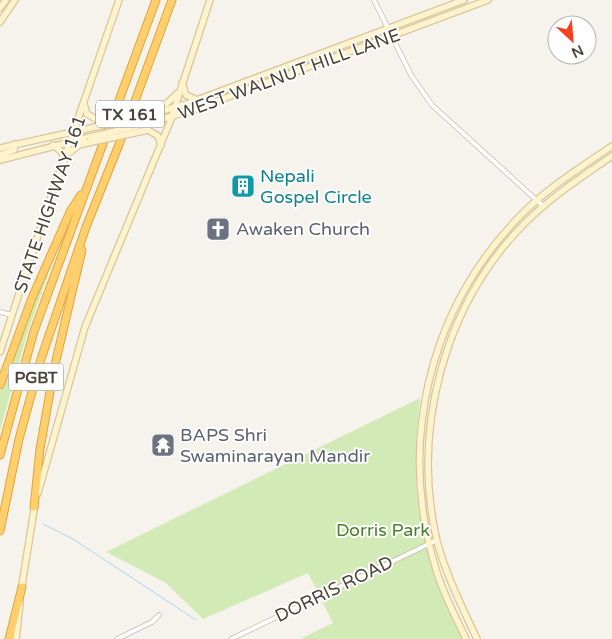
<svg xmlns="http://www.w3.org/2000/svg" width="612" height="639" viewBox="0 0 612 639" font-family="'Varela Round',sans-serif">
  <rect width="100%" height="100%" fill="#f6f3ec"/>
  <g fill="#d2eab5">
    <path d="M59,244L27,334L0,431V392L34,300Z"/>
    <path d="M420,398L416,442V488L432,568L463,639H300L333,623L308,573L203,619L166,583L106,552Z"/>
  </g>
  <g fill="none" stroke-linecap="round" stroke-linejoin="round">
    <path stroke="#a9d4f2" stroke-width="1" d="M43,524L73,539L196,620"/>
    <g stroke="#c2bbae" stroke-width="5.5">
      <g id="street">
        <path d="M374,0L411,75L432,105L543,206"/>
        <path d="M0,312L12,315"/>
        <path d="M117,639L152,622L159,615"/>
        <path d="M231,639L437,540"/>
      </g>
    </g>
    <g stroke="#d6c79b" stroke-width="8">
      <g id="secondary">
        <path d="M0,8L6,0"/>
        <path d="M0,22L15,0"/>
        <path d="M182,83L186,95L195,99"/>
        <path d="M84,104L87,114L96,119"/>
        <path d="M157,106L167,103L178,93"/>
        <path d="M154,113L186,104L464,0"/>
        <path d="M142,125L196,109L488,0"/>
        <path d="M148,130L158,136L161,145"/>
        <path d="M53,145L62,152L64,161"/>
        <path d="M0,148L104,125"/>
        <path d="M69,153L79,145L87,143"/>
        <path d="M0,155L14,150L15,144"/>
        <path d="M0,160L90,137"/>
        <path d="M0,352L45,214L119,0"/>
        <path d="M38,493L85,327L170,122L210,0"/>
        <path d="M21,591L35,504"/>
        <path d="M16,639L20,603"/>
        <path d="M466,639C455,615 442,592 435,566C398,441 429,310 519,217C547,188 580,168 612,146"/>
        <path d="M477,639C462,607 446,575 437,541C411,430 444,304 525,223C552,196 582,177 612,156"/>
      </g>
    </g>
    <g stroke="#e0a43c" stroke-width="9">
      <g id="highway">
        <path d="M0,385L32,298L70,212L81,195"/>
        <path d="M0,455L34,331L156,0"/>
        <path d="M34,507L40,449L54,369L82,250"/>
        <path d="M0,531L19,439L41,359L86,227L120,142L172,0"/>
        <path d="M9,639L22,587"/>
      </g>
    </g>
    <use href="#street" stroke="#fff" stroke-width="4"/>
    <use href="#secondary" stroke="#fff3cd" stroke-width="5.5"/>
    <use href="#highway" stroke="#ffcf6e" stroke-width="7"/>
    <g stroke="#d6c79b" stroke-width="8" stroke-linecap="butt">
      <g id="secondary-bridge">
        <path d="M96,119L157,106"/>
        <path d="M104,125L154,113"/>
        <path d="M90,137L142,125"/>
        <path d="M87,143L148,130"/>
      </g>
    </g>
    <use href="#secondary-bridge" stroke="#fff3cd" stroke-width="5.5"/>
  </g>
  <defs>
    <g id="building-square" transform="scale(1.25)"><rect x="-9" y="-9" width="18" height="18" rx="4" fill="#0f9aa8" stroke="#fff"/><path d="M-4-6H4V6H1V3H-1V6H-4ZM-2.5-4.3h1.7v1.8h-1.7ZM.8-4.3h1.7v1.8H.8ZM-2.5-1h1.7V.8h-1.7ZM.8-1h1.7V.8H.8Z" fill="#fff"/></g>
    <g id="church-square" transform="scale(1.25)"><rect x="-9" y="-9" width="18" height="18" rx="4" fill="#6b7280" stroke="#fff"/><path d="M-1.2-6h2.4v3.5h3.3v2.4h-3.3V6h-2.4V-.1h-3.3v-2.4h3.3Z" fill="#fff"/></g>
    <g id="temple-square" transform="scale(1.25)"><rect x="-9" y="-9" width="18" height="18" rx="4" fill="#6b7280" stroke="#fff"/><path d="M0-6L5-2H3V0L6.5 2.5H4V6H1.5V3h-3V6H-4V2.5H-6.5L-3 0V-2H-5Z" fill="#fff"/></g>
  </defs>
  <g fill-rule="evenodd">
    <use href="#building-square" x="243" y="186"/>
    <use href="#church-square" x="218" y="229"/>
    <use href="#temple-square" x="163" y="445"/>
  </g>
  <g text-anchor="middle" stroke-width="4" stroke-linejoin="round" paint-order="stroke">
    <g fill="#fff" stroke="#817c74" stroke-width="1">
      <rect x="96" y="100.5" width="68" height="27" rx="4"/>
      <rect x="8.5" y="363.5" width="55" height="27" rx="4"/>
    </g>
    <g font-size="16" font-weight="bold" fill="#4b4439">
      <text x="130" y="120">TX 161</text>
      <text x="36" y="383">PGBT</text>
    </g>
    <g font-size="18" fill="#4b4439" stroke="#fff">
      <text transform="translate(289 74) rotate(-20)" y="6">WEST WALNUT HILL LANE</text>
      <text transform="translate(50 204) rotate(-71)" y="6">STATE HIGHWAY 161</text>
      <text transform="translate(334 589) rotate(-26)" y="6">DORRIS ROAD</text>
    </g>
    <g font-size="18" fill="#0d838f" stroke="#fff" text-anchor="start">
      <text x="260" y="182">Nepali<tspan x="260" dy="21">Gospel Circle</tspan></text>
    </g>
    <g font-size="18" fill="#5b616d" stroke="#fff" text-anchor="start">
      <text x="236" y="235">Awaken Church</text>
      <text x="180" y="441">BAPS Shri<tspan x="180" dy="21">Swaminarayan Mandir</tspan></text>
    </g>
    <g font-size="18" fill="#4a7f2a" stroke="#fff">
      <text x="383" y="536">Dorris Park</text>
    </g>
  </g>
  <g transform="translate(572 40) rotate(154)"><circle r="24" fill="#ffffff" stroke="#b7b4b0"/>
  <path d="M0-4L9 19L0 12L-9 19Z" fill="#fc3f1d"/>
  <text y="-8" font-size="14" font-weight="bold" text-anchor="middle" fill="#4b4439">N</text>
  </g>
</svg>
